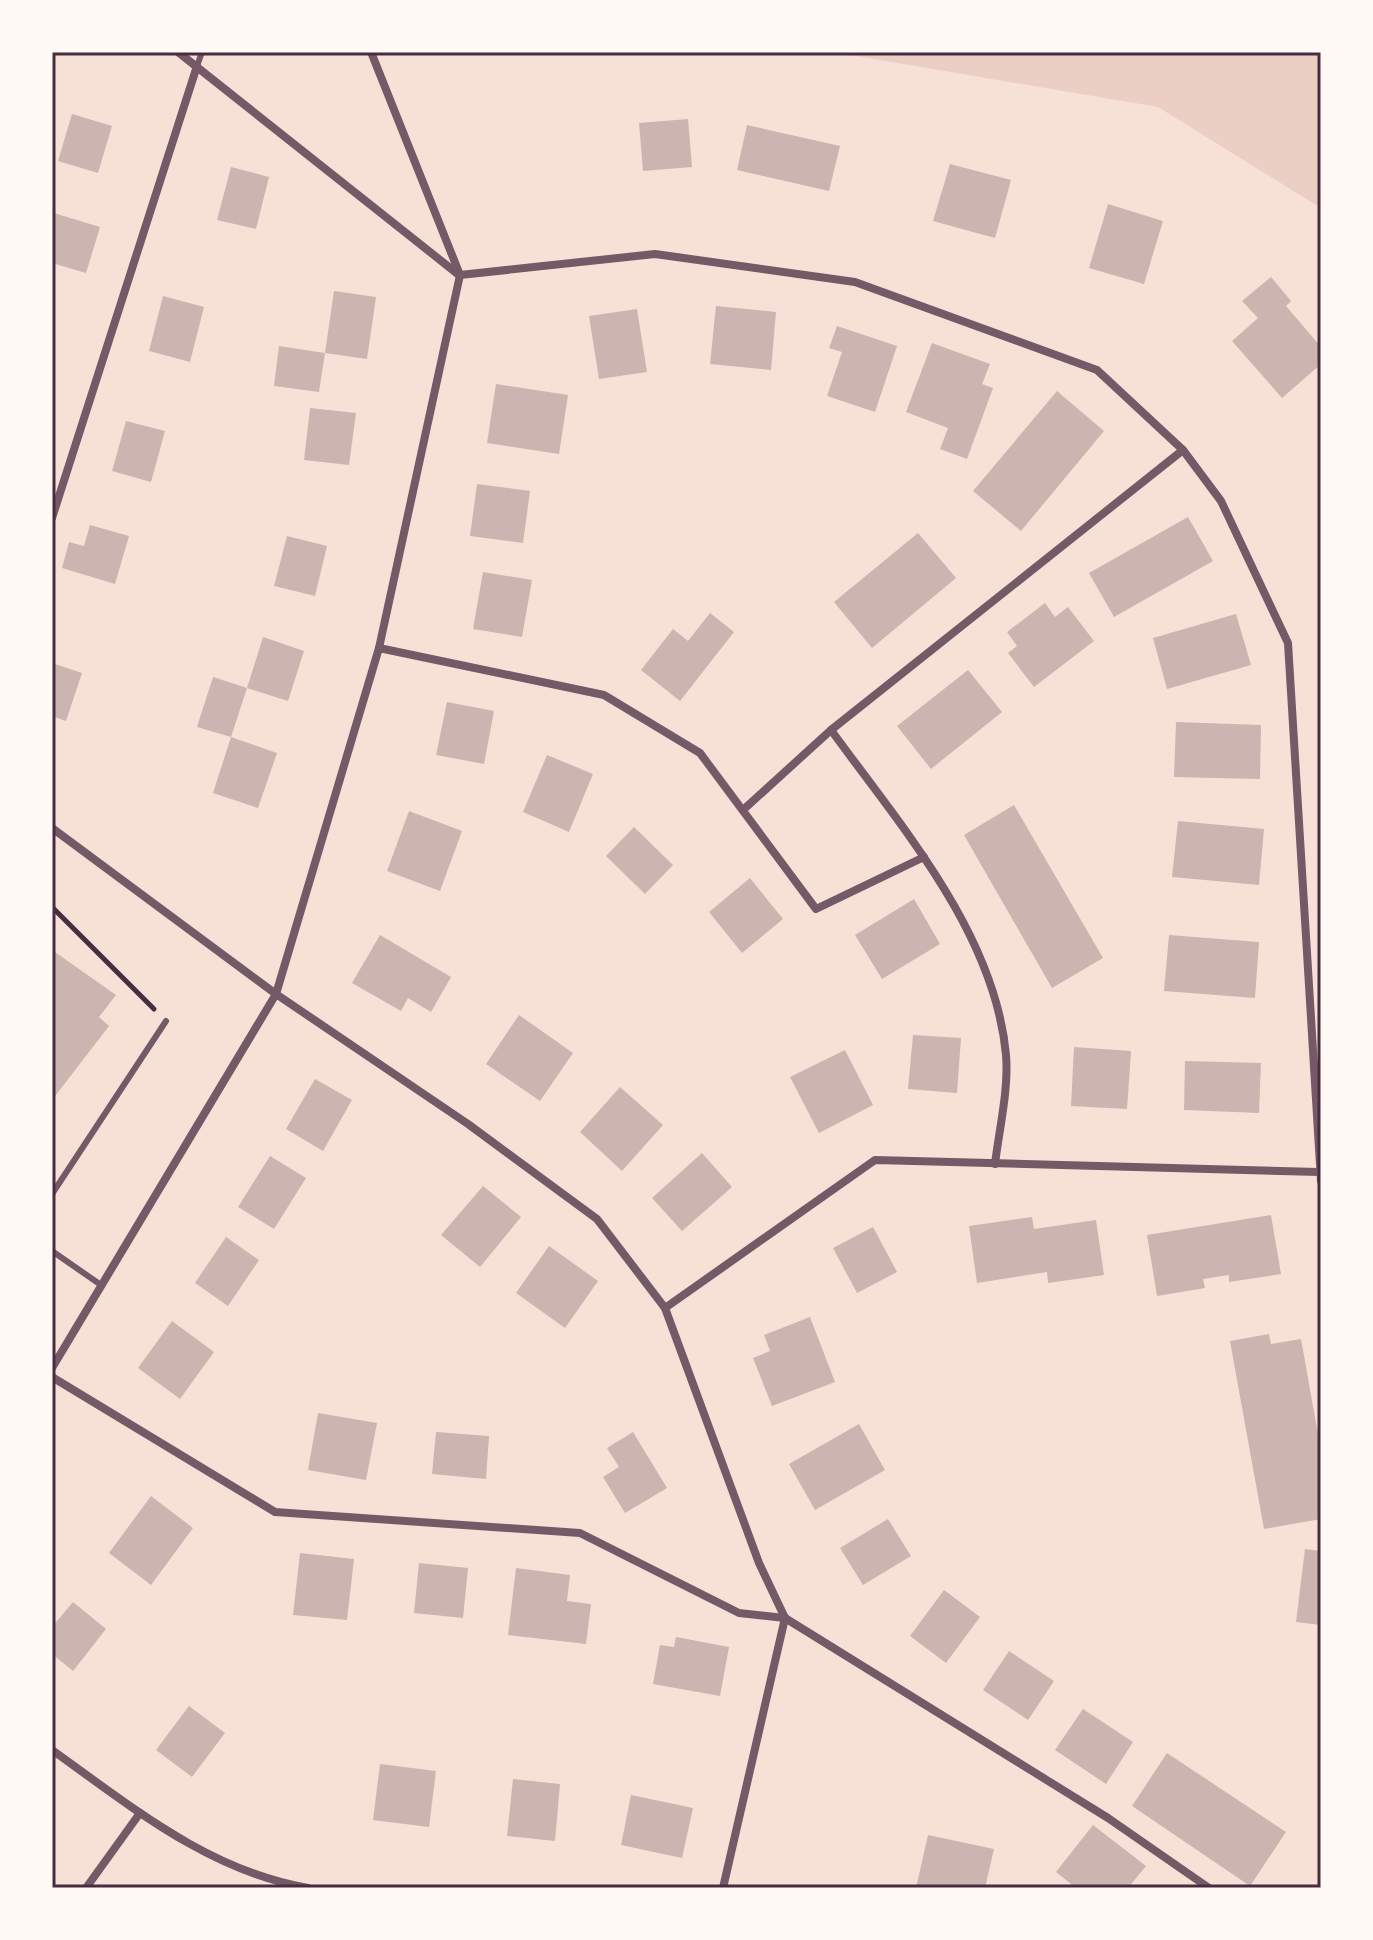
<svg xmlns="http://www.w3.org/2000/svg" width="1373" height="1940" viewBox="0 0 1373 1940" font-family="'IBM Plex Sans',sans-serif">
  <rect width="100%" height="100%" fill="#f7e1d7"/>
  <path fill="#ebcfc5" d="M832,52H1321V208L1158,107Z"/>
  <g fill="#ccb4b1">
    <path d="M72,114L112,126L98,173L58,161Z"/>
    <path d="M688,119L692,167L643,171L639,123Z"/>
    <path d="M747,125L840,146L829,191L737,170Z"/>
    <path d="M950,164L1011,180L995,238L933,221Z"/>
    <path d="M231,167L269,177L256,229L217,220Z"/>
    <path d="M1108,204L1163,221L1144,284L1089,268Z"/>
    <path d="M54,213L100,227L86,273L52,263Z"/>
    <path d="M1271,277L1291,301L1286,306L1321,347V364L1282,398L1232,341L1258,318L1242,301Z"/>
    <path d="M334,291L376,297L367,359L325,353Z"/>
    <path d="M163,296L204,307L190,362L149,351Z"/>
    <path d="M716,306L776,312L771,370L710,364Z"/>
    <path d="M637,309L647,372L599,379L589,316Z"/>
    <path d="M837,326L897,346L875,412L827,396L842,352L829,348Z"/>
    <path d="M932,343L990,364L982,384L993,388L967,459L940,449L948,428L906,412Z"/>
    <path d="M279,346L325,353L319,392L274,386Z"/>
    <path d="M496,384L568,395L559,454L487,443Z"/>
    <path d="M1057,391L1104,431L1021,531L973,491Z"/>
    <path d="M310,408L356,413L349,465L304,460Z"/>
    <path d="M126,421L165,431L151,482L112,471Z"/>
    <path d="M477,484L530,491L523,543L470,536Z"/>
    <path d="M1188,517L1213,561L1114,617L1089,573Z"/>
    <path d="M90,525L129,536L115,584L62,568L69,542L84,546Z"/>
    <path d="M918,533L956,578L872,648L834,602Z"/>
    <path d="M287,536L327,546L315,596L274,586Z"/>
    <path d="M483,572L532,580L522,637L473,629Z"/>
    <path d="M1045,603L1055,617L1068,607L1094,641L1034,687L1008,653L1017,646L1007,632Z"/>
    <path d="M710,613L734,632L680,701L641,670L673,629L688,641Z"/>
    <path d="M1236,614L1251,665L1167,689L1153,638Z"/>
    <path d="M263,637L304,651L288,701L247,688L231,737L197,727L213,677L247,688Z"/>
    <path d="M52,663L82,673L66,721L52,716Z"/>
    <path d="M968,670L1002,712L931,769L897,726Z"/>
    <path d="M447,702L494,711L484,764L436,755Z"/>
    <path d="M1176,722L1261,725L1260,779L1174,777Z"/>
    <path d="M231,737L277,753L258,808L213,793Z"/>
    <path d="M547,755L593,774L569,832L523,812Z"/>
    <path d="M1014,805L1103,958L1052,988L964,835Z"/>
    <path d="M409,811L462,831L440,891L387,871Z"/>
    <path d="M1178,821L1264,829L1259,885L1172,877Z"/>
    <path d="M634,827L673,865L645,894L606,856Z"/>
    <path d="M750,878L783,919L742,953L709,912Z"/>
    <path d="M914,899L940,944L882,979L855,935Z"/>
    <path d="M380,935L451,977L431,1012L408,998L401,1011L352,983Z"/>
    <path d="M1169,935L1259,942L1255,998L1164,991Z"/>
    <path d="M52,950L116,995L99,1017L109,1026L52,1100Z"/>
    <path d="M519,1015L573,1053L540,1101L486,1064Z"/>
    <path d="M913,1035L961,1038L957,1093L908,1089Z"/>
    <path d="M1074,1047L1131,1051L1127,1109L1071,1106Z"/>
    <path d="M845,1050L873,1105L819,1133L790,1077Z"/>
    <path d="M1185,1061L1261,1063L1259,1113L1184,1110Z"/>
    <path d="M315,1079L352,1100L323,1151L286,1129Z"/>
    <path d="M620,1087L663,1125L622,1171L580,1132Z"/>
    <path d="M702,1153L732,1187L682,1231L652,1198Z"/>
    <path d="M270,1156L306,1178L274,1229L238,1207Z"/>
    <path d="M483,1186L521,1217L480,1267L441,1235Z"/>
    <path d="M1271,1215L1281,1274L1229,1282V1275L1203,1279L1205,1288L1157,1296L1147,1235Z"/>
    <path d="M1032,1217L1034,1229L1096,1220L1104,1275L1048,1283L1047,1272L977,1283L969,1226Z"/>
    <path d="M873,1227L897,1272L857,1293L833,1248Z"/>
    <path d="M226,1237L259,1260L228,1306L195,1283Z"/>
    <path d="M549,1246L598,1281L565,1328L516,1293Z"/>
    <path d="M810,1317L835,1382L772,1406L753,1358L770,1351L764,1335Z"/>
    <path d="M172,1321L214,1352L180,1399L138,1368Z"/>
    <path d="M1269,1334L1271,1344L1301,1339L1321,1451V1519L1264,1529L1230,1341Z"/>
    <path d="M318,1413L377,1423L366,1480L308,1470Z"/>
    <path d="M859,1424L885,1470L815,1510L789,1464Z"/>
    <path d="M436,1432L489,1436L486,1479L432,1474Z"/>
    <path d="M633,1432L667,1488L625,1513L603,1477L619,1467L607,1448Z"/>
    <path d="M151,1496L193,1528L151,1585L109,1553Z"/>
    <path d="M888,1519L911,1556L863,1585L840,1548Z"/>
    <path d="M1305,1549L1321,1551V1625L1296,1622Z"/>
    <path d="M300,1553L354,1559L347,1620L293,1615Z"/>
    <path d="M419,1563L468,1568L463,1618L414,1613Z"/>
    <path d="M516,1568L570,1575L567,1601L591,1604L586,1644L508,1635Z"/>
    <path d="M944,1590L980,1617L946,1663L910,1636Z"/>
    <path d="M73,1602L106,1629L73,1671L52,1654V1627Z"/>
    <path d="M676,1637L729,1647L720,1696L653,1684L660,1645L674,1647Z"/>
    <path d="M1009,1651L1054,1681L1028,1720L983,1690Z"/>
    <path d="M189,1706L225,1733L192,1777L156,1750Z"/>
    <path d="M1083,1709L1133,1742L1106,1784L1055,1750Z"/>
    <path d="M1167,1753L1286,1832L1250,1886L1132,1806Z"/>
    <path d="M380,1764L436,1771L429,1827L373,1820Z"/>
    <path d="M513,1779L560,1784L555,1841L507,1836Z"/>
    <path d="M631,1795L693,1808L682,1858L621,1845Z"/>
    <path d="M1093,1825L1146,1866L1128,1888H1076L1056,1872Z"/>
    <path d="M928,1835L994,1849L985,1888H916Z"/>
  </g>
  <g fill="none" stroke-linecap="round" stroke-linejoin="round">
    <path stroke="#4a2c40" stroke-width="5" d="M52,907L154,1009"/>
    <g stroke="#755966" stroke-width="6">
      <path d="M197,66L202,52"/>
      <path d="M52,1194L166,1021"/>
      <path d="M52,1219V1245"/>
      <path d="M52,1251L101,1285"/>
    </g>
    <g stroke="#755966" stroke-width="8">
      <path d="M178,52L459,275"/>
      <path d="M371,52L460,275L379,648L276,994L468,1124L597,1219L665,1308L759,1563L785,1618L1108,1818L1209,1888"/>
      <path d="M460,275L655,254L855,282L1097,370L1183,450L1221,501L1288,643L1321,1181"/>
      <path d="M52,518L197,66"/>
      <path d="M379,648L604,695L700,753L816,909L924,857"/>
      <path d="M831,730C900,825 995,933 1006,1055C1009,1089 999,1130 995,1164"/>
      <path d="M743,810L831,730L1183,450"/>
      <path d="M52,828L276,994L52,1368"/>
      <path d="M665,1308L875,1160L1319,1172"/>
      <path d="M52,1377L275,1512L580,1533L739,1613L785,1618"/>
      <path d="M52,1750C132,1807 209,1871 308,1888"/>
      <path d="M86,1888L140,1813"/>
      <path d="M723,1888L785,1618"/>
    </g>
  </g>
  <rect width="1373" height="1940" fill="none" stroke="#fffaf5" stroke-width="108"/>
  <rect x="54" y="54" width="1265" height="1832" fill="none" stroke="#4a2c40" stroke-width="3"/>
</svg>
